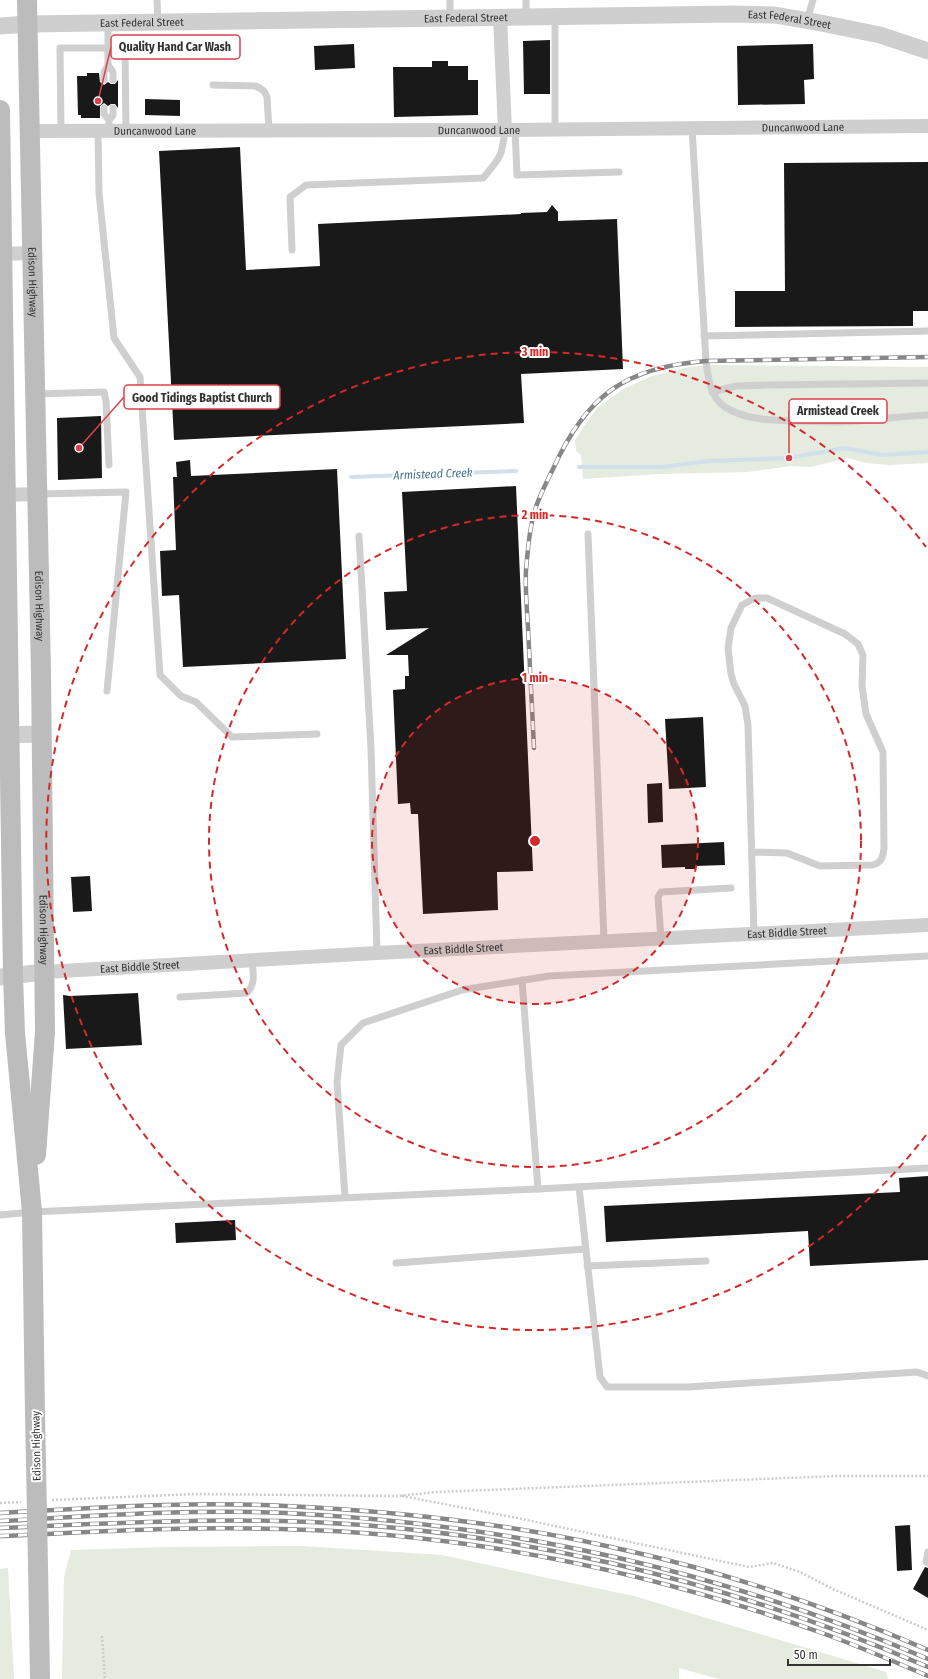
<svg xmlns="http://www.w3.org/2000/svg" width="928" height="1679" viewBox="0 0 928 1679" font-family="'Fira Sans Condensed',sans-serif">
  <rect width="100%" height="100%" fill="#fff"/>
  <g fill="#e5ebdf">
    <path d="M713,365L928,367V463L889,465L866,463L848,458L811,467L791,466L748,472L660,474L583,479L581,455L576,451L575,440L597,408L625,388L652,376L689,367Z"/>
    <path d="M302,1546L442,1555L543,1577L634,1596L886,1672L888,1679H719L679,1668V1679H62L64,1577L71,1550L167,1547Z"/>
    <path d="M8,1568L14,1679H0V1569Z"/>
  </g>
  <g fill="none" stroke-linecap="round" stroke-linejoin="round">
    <g stroke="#d0e0ec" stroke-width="4">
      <path d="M579,467H662L709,461L789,458L845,448L882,455L928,452"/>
      <path d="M351,477L516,471"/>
    </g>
  </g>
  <g fill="#191919">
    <path d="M550,40V94H524L523,41Z"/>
    <path d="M354,44L355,68L315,70L314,46Z"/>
    <path d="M813,44L814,79L804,80L805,104L738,105L737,46Z"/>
    <path d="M432,61H448V66H468V80H478V115L394,117L393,67H432Z"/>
    <path d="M87,73H99L100,82L104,85L108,82L111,84H115L118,80V108L115,104H111L108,106L104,103L100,106V118H81V115H78L77,76H87Z"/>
    <path d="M145,99L180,100V116L145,115Z"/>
    <path d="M240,147L246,270L320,266L318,224L521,214V213L547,212L552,205L558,212V221L617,219L623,369L521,374L524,423L174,440L159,151Z"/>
    <path d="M928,162V311H913V326L735,327V291H785L784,163Z"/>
    <path d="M101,416L102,478L58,480L57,418Z"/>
    <path d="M190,460L191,476L337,469L346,659L183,667L179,595L162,596L160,551L176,550L173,477H177L176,462Z"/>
    <path d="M516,486L533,871L497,872L498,910L423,914L418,814H411L410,803L398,804L393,690L405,689V676H409L408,655H386L429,628L386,630L384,592L407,591L402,492Z"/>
    <path d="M703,717L706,787L669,789L665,719Z"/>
    <path d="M662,783L663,822L648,823L647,784Z"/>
    <path d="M724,842L725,865L696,866V869H685V867L662,868L661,845Z"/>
    <path d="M90,876L92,911L73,912L71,877Z"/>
    <path d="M138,993L142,1045L66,1049L63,995L70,996Z"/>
    <path d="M928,1176V1260L810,1266L808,1231L606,1242L604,1206L900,1192L899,1178Z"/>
    <path d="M235,1220L236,1240L176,1243L175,1223Z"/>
    <path d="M910,1525L912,1570L897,1571L895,1526Z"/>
    <path d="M925,1567L928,1568V1598L913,1589Z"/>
  </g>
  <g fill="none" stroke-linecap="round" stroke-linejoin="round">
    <g stroke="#ccc" stroke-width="2.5" stroke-dasharray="2 2" stroke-linecap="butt">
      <path d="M402,1496L517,1518L749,1567L773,1563L800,1572L833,1589L928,1630"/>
      <path d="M52,1500L196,1494L397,1496L437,1492L836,1476H928"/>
      <path d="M0,1503L21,1502"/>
      <path d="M102,1636L105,1679"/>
    </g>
    <g stroke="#cfcfcf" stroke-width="7">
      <path d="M157,0L158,22"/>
      <path d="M450,0V18"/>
      <path d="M526,0V16"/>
      <path d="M807,20L813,0"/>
      <path d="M108,65L113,72V80"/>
      <path d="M104,80V72L108,65V48H125L126,131"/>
      <path d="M213,85L256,86C262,89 265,91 267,97L269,130"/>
      <path d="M104,108V114L109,120V131"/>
      <path d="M109,120L113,115V108"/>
      <path d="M692,128L706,361C708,377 710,397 725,407C745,420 771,420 793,421C809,421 824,422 839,422C869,421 898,416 928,415"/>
      <path d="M515,129L517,175L619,172"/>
      <path d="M555,129V16"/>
      <path d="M61,131L60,48H108V23"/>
      <path d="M98,131L99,193L114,338L140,377L160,675L181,696L196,702L232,737L317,734"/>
      <path d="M292,250L290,197L306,185L483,178C500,158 502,157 505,130"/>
      <path d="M704,336L928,331"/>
      <path d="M712,392L736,386L768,385L928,383"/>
      <path d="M36,394L104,392L106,401L109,465"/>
      <path d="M38,494L126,492L107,691"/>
      <path d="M588,534L604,941"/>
      <path d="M359,536L371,748L377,953"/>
      <path d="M753,852L787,853L820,866L873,865C882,862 883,857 884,848L883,752L866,714L862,686L863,655L858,644L845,634L767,598H755L742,605L731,628L728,648L731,674L734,684L745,706L748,725L754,934"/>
      <path d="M661,939L658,897L661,892L731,888"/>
      <path d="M522,980L538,1189"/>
      <path d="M180,997L247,993C256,983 253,973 252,960"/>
      <path d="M579,1187L600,1377L607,1387H688L917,1372L928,1376"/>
      <path d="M345,1197L337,1082L341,1045L363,1023L462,990L549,976L928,956"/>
      <path d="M0,1215L32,1212L538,1189L928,1168"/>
      <path d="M396,1263L585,1249"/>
      <path d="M587,1266L706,1261"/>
      <path d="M928,1552L926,1562L928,1563"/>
    </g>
    <g stroke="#cfcfcf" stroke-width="14">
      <path d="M500,17L505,130"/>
      <path id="s1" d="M30,131L505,130L928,126"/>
      <path d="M0,254L33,253"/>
      <path d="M0,495L38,494"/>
      <path id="s2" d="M44,972L377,953L928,925"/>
    </g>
    <g stroke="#cfcfcf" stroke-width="17">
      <path id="s3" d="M0,26L28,24L734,14L775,15L821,23L880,35L928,51"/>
      <path d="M0,735L42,734"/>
      <path d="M0,977L44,972"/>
    </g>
    <g stroke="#bcbcbc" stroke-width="20">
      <path id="s4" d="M27,0L41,673L45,1032L36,1155"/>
      <path d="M0,110L13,976L15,1033L32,1212L35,1413"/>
      <path d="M38,1566L40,1679"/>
    </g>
    <g stroke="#878787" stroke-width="4.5">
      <g id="rail">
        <path d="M534,748C532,708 530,668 528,628C527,609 525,589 526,570C528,547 530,520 539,499C543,489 548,479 553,469C586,396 625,367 706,361L928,357"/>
        <path d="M0,1513C95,1508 191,1501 286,1506C395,1511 504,1523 611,1547C720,1570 826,1606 928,1650"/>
        <path d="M0,1521C95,1516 191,1509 286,1513C512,1524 719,1570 928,1659"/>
        <path d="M0,1528C94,1524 187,1519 281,1521C502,1526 726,1580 928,1667"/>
        <path d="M0,1536C94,1532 187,1526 281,1529C465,1533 649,1571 822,1633C858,1646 893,1661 928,1676"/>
      </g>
    </g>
    <use href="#rail" stroke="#fff" stroke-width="3" stroke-dasharray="9" stroke-linecap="butt"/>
    <path stroke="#bcbcbc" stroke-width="20" d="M35,1413L38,1566"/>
  </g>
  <circle cx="535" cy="841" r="163" fill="#d62828" fill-opacity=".12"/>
  <g fill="none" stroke="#d62828" stroke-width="2" stroke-dasharray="7 5">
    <circle cx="535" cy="841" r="163"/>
    <circle cx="535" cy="841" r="326"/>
    <path d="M926 1135A489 489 0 1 1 926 547"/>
  </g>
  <g text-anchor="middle" stroke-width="4" stroke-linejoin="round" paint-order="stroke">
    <g font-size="11" fill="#323232" stroke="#fff">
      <text dy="4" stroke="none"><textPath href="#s3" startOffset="466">East Federal Street</textPath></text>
      <text dy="4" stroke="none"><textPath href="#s3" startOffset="790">East Federal Street</textPath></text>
      <text dy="4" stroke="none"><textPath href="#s3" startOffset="142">East Federal Street</textPath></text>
      <text dy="4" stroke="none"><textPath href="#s1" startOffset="773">Duncanwood Lane</textPath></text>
      <text dy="4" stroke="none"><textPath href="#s1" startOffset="449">Duncanwood Lane</textPath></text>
      <text dy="4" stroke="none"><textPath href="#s1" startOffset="125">Duncanwood Lane</textPath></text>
      <text dy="4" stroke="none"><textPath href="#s4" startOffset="282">Edison Highway</textPath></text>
      <text dy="4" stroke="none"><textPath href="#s4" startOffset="606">Edison Highway</textPath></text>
      <text dy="4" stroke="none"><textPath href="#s4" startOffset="930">Edison Highway</textPath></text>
      <text dy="4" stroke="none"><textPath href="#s2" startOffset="744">East Biddle Street</textPath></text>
      <text dy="4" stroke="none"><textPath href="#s2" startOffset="420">East Biddle Street</textPath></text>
      <text dy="4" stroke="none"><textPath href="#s2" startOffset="96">East Biddle Street</textPath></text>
      <text transform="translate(36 1446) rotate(-91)" y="4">Edison Highway</text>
    </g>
    <g font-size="12" font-style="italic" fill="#447291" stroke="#fff">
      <text transform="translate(433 474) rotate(-2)" y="4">Armistead Creek</text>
    </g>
  </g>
  <circle cx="535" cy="841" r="6" fill="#d62828" stroke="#fff" stroke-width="2"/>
  <g font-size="12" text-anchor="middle" font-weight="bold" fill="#d62828" stroke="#fff" stroke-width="4" stroke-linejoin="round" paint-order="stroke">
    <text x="535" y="356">3 min</text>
    <text x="535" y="519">2 min</text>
    <text x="535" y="682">1 min</text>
  </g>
  <path fill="none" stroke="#dc424b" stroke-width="1.5" d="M98 101L111 47M79 448L124 397M789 458L789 411"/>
  <g fill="#dc424b" stroke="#fff" stroke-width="1.5">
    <circle cx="98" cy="101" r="4"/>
    <circle cx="79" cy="448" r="4"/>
    <circle cx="789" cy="458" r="4"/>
  </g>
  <g fill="#fff" stroke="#dc424b" stroke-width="1.5">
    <rect x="111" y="35" width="129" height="24" rx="4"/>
    <rect x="124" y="385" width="156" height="24" rx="4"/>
    <rect x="789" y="399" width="98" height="24" rx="4"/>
  </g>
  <g font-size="12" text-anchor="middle" font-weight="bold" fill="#323232">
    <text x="175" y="51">Quality Hand Car Wash</text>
    <text x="202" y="402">Good Tidings Baptist Church</text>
    <text x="838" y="415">Armistead Creek</text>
  </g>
  <path d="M788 1659v6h102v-6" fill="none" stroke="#323232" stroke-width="2"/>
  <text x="794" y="1659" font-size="12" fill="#323232" stroke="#ffffff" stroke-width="3" paint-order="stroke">50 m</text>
</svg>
